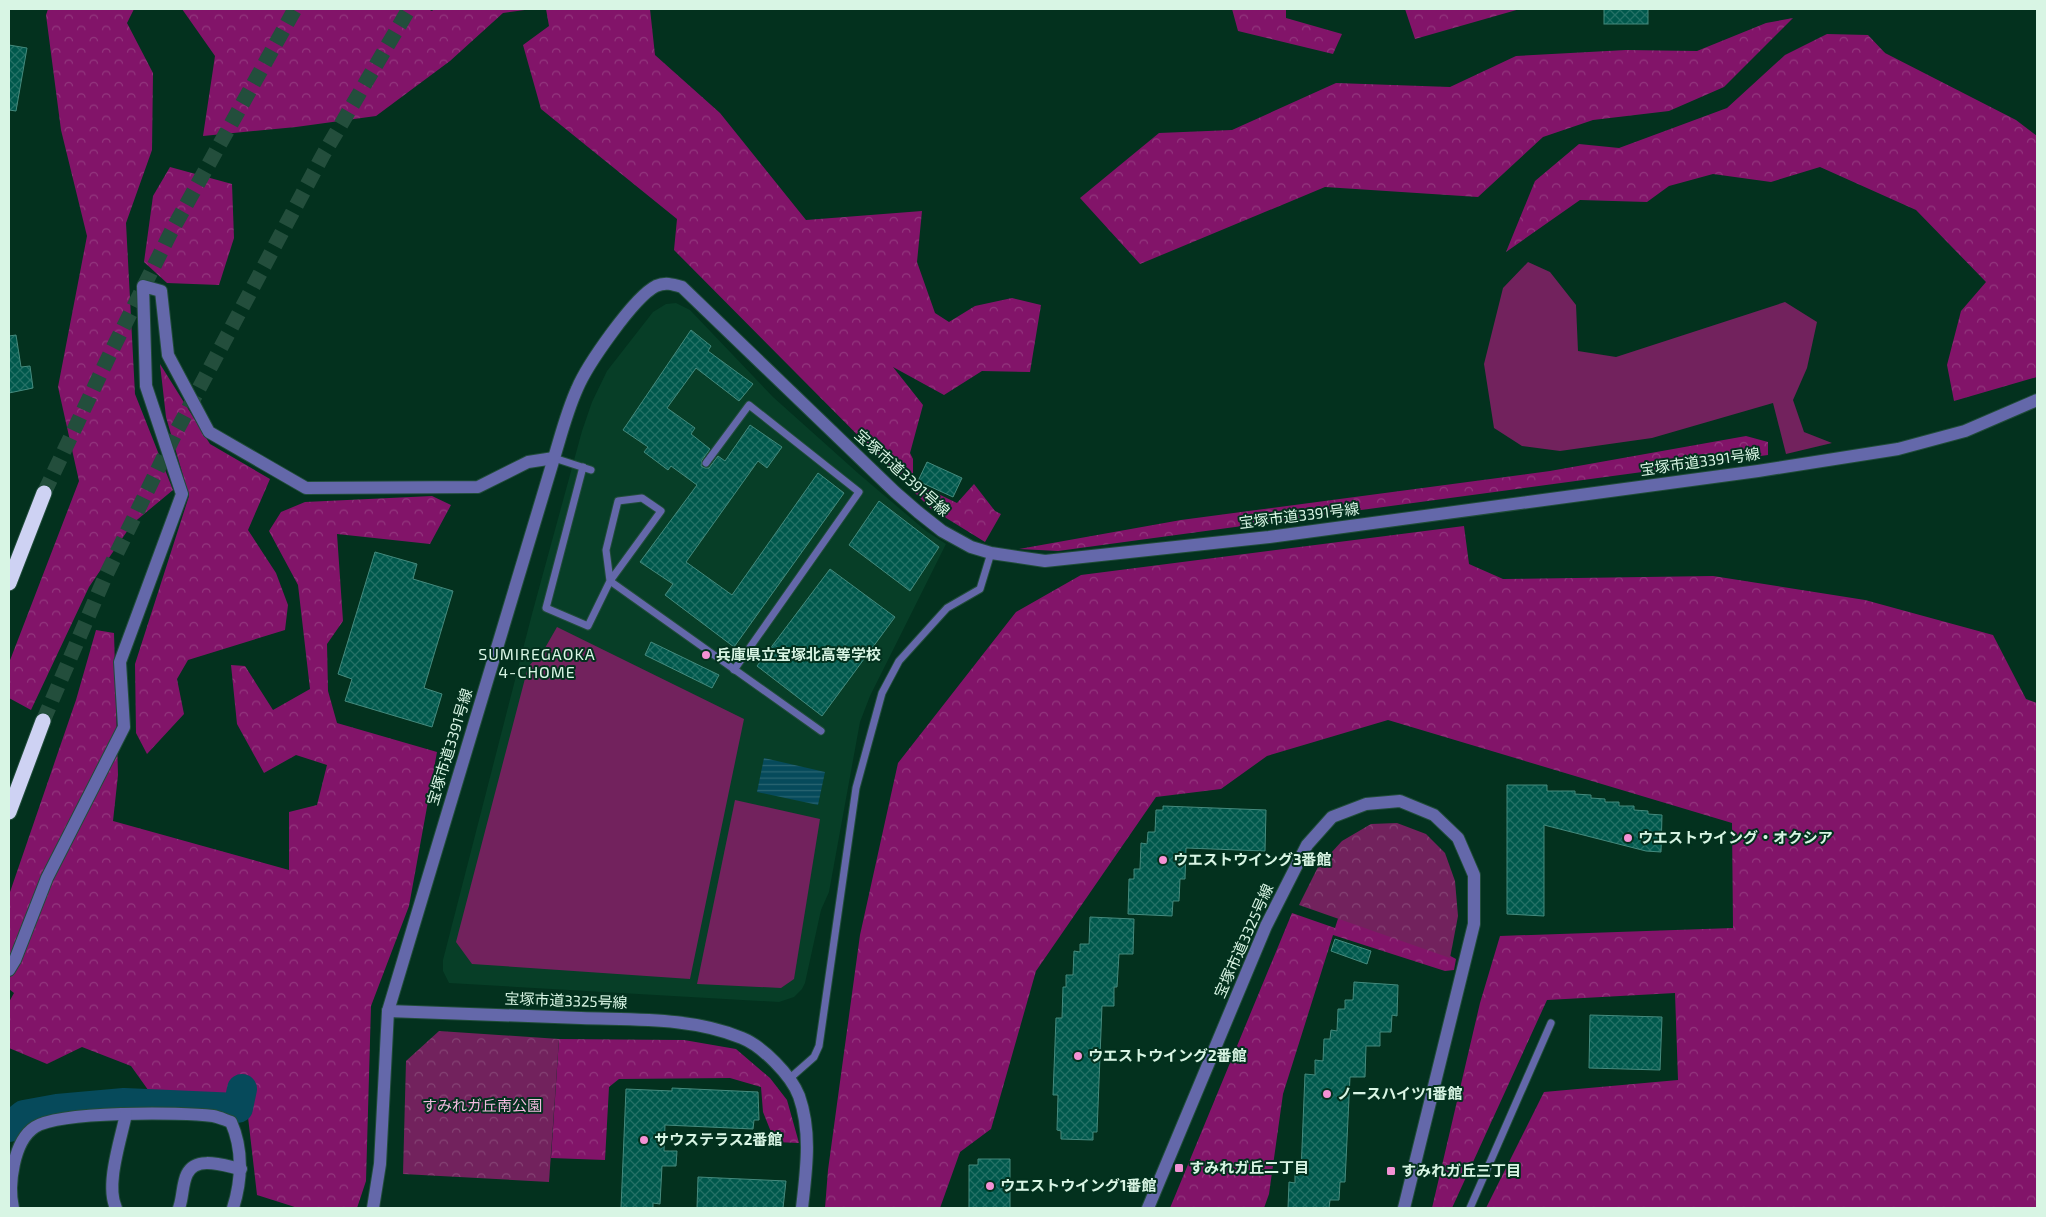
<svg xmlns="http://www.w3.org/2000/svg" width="2046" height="1217" viewBox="0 0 2046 1217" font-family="'Exo 2','Noto Sans JP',sans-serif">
  <defs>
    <pattern id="forest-crowns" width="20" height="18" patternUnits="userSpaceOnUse" patternTransform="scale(1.25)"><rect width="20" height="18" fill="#821469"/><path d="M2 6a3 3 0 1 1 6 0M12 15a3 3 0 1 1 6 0" fill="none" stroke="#93377e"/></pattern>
    <pattern id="park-crowns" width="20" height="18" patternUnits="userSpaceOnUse" patternTransform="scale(1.25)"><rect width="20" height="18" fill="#72225d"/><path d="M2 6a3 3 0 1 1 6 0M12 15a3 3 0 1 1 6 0" fill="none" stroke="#854374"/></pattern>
    <pattern id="water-rules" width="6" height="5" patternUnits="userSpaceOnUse" patternTransform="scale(1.25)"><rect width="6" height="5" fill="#064a5b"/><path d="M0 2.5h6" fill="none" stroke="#2a6572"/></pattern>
    <pattern id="building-cross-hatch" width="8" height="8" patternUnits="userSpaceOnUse" patternTransform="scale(1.25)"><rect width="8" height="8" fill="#00584c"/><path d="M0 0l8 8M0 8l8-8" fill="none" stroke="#247166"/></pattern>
  </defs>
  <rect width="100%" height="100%" fill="#03311e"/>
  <path fill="#073e27" d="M676,303L690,310L773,397L859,474L926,531L946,544L870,696L860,722L829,892L821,910L805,983L802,989L794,997L779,1002L449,983L443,971V960L532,614L582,431L592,402L607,371L653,312L666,304Z"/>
  <g fill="#72225d">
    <path d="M1528,262L1550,272L1576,305L1578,351L1616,357L1785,302L1817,322L1807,368L1793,400L1804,432L1832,443L1786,454L1773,403L1652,438L1560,451L1522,446L1494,428L1484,364L1503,288Z"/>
    <path d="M557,627L744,719L690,979L472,964L456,942L528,667L545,648Z"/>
    <path d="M735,800L820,819L794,979L781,988L697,984Z"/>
  </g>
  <g fill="url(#forest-crowns)">
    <path d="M48,9H134L127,23L153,73L152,150L126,223L135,394L173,490L132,524L89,587L31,710L9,698V663L79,481L58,387L87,236L61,130L46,15Z"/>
    <path d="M182,9H428L432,11L434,9H532L503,13L450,61L376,116L296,127L203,136L215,56Z"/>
    <path d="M546,9H650L655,55L720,113L806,220L922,211L917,262L935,313L949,322L975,306L1012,298L1041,305L1030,372L982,371L944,395L893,367L923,405L910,453L913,459V482L957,503L974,484L995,511L1001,514L985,542L930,508L674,250L677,219L541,109L523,45L549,26Z"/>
    <path d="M1232,9H1286V18L1342,34L1333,54L1238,31Z"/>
    <path d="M1405,9H1520L1415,39Z"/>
    <path d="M1793,18L1724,87L1669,111L1593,120L1543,137L1478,197L1325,187L1140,264L1080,198L1159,133L1232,130L1336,83L1450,87L1516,56L1626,50L1697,51L1766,23Z"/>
    <path d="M1827,34L1868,35L1885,53L2016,120L2037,136V377L1954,401L1947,365L1961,311L1986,282L1916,210L1820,167L1771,182L1713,174L1669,186L1647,202L1580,200L1506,252L1535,181L1579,144L1619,148L1727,108L1785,55Z"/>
    <path d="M170,167L232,184L234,238L219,285L167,283L144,262L153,196Z"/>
    <path d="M160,364L210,444L270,479L248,530L276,573L288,605L285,630L188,660L177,679L184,714L147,754L136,733L135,664L189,496L166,417Z"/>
    <path d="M1746,436L1768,442V455L1058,551L1019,549L1181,520L1550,471Z"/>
    <path d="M432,496L451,505L430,544L337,534L343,621L327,644L328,691L337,723L437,752L409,906L371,1006L366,1181L357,1208H298L257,1195L248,1117L221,1098L151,1094L131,1066L82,1047L47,1064L9,1048V1002L14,993L9,989V895L76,700L96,630L114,633L118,775L113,821L289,870V812L317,805L327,765L296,755L264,773L237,724L231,665L245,666L273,710L310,689L298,585L269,531L281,512L305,502Z"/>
    <path d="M1464,526L1469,564L1503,579L1713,576L1865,600L1993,635L2026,699L2037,703V1208H1486L1544,1092L1678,1080L1675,993L1547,1000L1452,1208H1432L1480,1003L1500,936L1733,928L1732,823L1388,720L1267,756L1221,789L1156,797L1036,971L991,1129L960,1152L940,1208H825L828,1170L860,935L898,763L1016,612L1081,575Z"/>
    <path d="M1343,903L1430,945L1456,959L1454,970L1445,971L1333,935L1283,1094L1269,1194L1264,1208H1170L1292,913L1335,928Z"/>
    <path d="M559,1039L684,1040L736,1049L770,1078L787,1100L799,1143L775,1142L763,1112L761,1087L730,1078L619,1079L609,1087L605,1160L551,1158Z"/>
  </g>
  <g fill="url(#park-crowns)">
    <path d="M1397,823L1426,834L1445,853L1455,881L1458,916L1450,958L1299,905L1318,867L1342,841L1371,824Z"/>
    <path d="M439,1031L559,1039L549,1182L403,1174L406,1061Z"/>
  </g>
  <path fill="url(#water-rules)" d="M764,758L825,772L818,805L757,792Z"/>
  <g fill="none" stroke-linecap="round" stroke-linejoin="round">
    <path stroke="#064a5b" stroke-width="30" d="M9,1127L24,1115L57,1109L124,1103L238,1108L242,1089"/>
  </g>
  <g fill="url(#building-cross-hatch)" stroke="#448a7d">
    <rect x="1604" y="9" width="44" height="15"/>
    <path d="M9,45L27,48L16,111L9,110Z"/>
    <path d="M691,330L711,346L708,351L753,384L739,401L696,368L667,408L695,428L691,434L710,449L702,460L701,466L705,468H709L718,456L725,461L750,425L782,447L767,468L758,461L686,562L732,595L818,473L844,493L734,647L665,595L673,584L640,562L697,485L671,466L668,470L644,452L648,447L623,430Z"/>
    <path d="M16,335L21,367L30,366L33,388L9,393V336Z"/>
    <path d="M927,462L962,478L953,497L918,481Z"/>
    <path d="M879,501L939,547L910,591L849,545Z"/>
    <path d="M375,552L417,564L413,579L453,591L424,688L442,694L432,727L345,701L352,679L338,674Z"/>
    <path d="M830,569L895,617L822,716L757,666Z"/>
    <path d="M651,642L719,675L712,688L645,655Z"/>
    <path d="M1507,785H1547V791H1575V794L1591,795V798L1605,799V802H1619V806H1634V810L1648,811V814L1662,815L1661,852L1646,851L1544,825V916L1507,914Z"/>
    <path d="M1163,806L1266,810L1265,851L1186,848L1185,879H1180L1179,901H1173L1172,916L1128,914L1129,879H1134V869H1140L1141,843L1147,844L1148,832H1155L1156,810H1163Z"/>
    <path d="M1090,917L1134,919L1133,954H1119L1117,987H1114V1006H1102L1097,1132H1093V1140L1061,1139V1131L1057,1130L1058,1095H1053L1056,1018H1062L1063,987H1066V975H1073L1074,951L1080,952V944H1089Z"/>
    <path d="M1335,939L1371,951L1367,964L1331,951Z"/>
    <path d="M1354,982L1398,985L1397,1016L1392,1015L1391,1032H1380V1046H1366L1365,1077H1350L1345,1182H1340L1339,1200H1330L1329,1208H1288L1289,1182L1295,1183V1172H1301L1305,1074L1315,1075V1060L1323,1061L1324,1039H1330L1331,1030L1337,1031L1338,1009H1345V1000H1353Z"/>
    <path d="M1590,1015L1662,1017L1660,1070L1589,1068Z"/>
    <path d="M672,1088L758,1092L759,1120H754L753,1129L665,1125L664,1151H677L676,1166H662L660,1204L653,1203V1208H621L626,1089L672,1091Z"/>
    <path d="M978,1159H1010V1208H969V1165H978Z"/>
    <path d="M698,1177L786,1181L783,1208H697Z"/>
  </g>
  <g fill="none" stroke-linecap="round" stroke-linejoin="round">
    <g stroke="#234e3c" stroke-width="15" stroke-dasharray="15 8" stroke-linecap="butt">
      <path d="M44,493L110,354L171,232L295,9"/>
      <path d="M43,721L106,575L177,430L323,155L409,9"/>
    </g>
    <g stroke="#214c3a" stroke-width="9">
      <g id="service">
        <path d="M554,458L591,470"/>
        <path d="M706,463L749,405L859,492L734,670"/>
        <path d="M583,467L546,608L588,626L610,581L606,550L618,501L642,498L661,511L610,581L821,731"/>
        <path d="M789,1079L814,1057L819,1046L856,788L882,693L899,661L947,608L980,589L991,553"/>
        <path d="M1470,1208L1551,1023"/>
      </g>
    </g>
    <g stroke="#214c3a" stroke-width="14">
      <g id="minor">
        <path d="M9,970L15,960L47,878L124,727L120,662L182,494L146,386L143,286L161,291L168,355L209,432L306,488L478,487L528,462L554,458"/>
        <path d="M13,1208C8,1186 13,1141 35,1127C60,1111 181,1112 213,1116C219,1117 225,1120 231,1122C243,1149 242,1180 233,1208"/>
        <path d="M116,1208C105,1185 121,1139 126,1114"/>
        <path d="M179,1208C183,1198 182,1184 187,1174C196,1155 225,1166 241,1169"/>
      </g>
    </g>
    <g stroke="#214c3a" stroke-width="14">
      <g id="tertiary">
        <path d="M388,1011L554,458C561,435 567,411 577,389C587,365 634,297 656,286C665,282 672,284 682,287L895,492L918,512L942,531L971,547L991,553L1045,561L1269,537L1758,471L1898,449L1965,431L2037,400"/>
        <path d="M373,1208L380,1164L388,1011C453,1013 517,1016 581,1018C634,1020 692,1017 742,1038C762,1046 791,1075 799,1096C812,1133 806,1171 802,1208"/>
        <path d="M1148,1208L1266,926L1307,845L1332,817L1366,804L1400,801L1434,815L1458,838L1474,875V924L1404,1208"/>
      </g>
    </g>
    <g stroke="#214c3a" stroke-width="17">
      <g id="motorway">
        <path d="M9,583L44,493"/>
        <path d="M9,812L43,721"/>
      </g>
    </g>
    <use href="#service" stroke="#6468aa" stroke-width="7"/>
    <use href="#minor" stroke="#6468aa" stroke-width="12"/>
    <use href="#tertiary" stroke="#6468aa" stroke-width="12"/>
    <use href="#motorway" stroke="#ced2f3" stroke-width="15"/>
  </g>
  <g fill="#f491d4" stroke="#03311e" stroke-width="2">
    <circle cx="706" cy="655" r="5"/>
    <circle cx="1628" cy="838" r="5"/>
    <circle cx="1163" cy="860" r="5"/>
    <circle cx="1078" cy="1056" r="5"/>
    <circle cx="1327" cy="1094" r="5"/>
    <circle cx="644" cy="1140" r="5"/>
    <rect x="1174" y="1163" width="10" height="10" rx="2.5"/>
    <rect x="1386" y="1166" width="10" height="10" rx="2.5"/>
    <circle cx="990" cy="1186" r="5"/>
  </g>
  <g text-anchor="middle" stroke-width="4" stroke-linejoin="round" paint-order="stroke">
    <g font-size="15" fill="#d8f5e4" stroke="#03311e">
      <text transform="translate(1700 462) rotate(-8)" y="5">宝塚市道3391号線</text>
      <text transform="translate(902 473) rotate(42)" y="5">宝塚市道3391号線</text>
      <text transform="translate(1299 516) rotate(-7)" y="5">宝塚市道3391号線</text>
      <text transform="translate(450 747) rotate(-73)" y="5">宝塚市道3391号線</text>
      <text transform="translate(1244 941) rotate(-66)" y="5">宝塚市道3325号線</text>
      <text transform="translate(566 1001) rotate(2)" y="5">宝塚市道3325号線</text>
    </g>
    <g font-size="15" font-weight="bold" fill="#d8f5e4" stroke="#03311e" text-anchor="start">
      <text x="716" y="660">兵庫県立宝塚北高等学校</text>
      <text x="1638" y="843">ウエストウイング・オクシア</text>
      <text x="1173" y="865">ウエストウイング3番館</text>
      <text x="1088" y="1061">ウエストウイング2番館</text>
      <text x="1337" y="1099">ノースハイツ1番館</text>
      <text x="654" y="1145">サウステラス2番館</text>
      <text x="1189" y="1173">すみれガ丘二丁目</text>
      <text x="1401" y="1176">すみれガ丘三丁目</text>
      <text x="1000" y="1191">ウエストウイング1番館</text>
    </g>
    <g font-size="15" fill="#f2bbdf" stroke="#03311e">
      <text x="482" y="1111">すみれガ丘南公園</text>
    </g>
    <g font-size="16" letter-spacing="1" fill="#d8f5e4" stroke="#03311e">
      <text x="537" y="660">SUMIREGAOKA<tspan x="537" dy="18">4-CHOME</tspan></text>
    </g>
  </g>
  <rect width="2046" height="1217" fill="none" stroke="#d8f5e4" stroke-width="20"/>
</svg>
